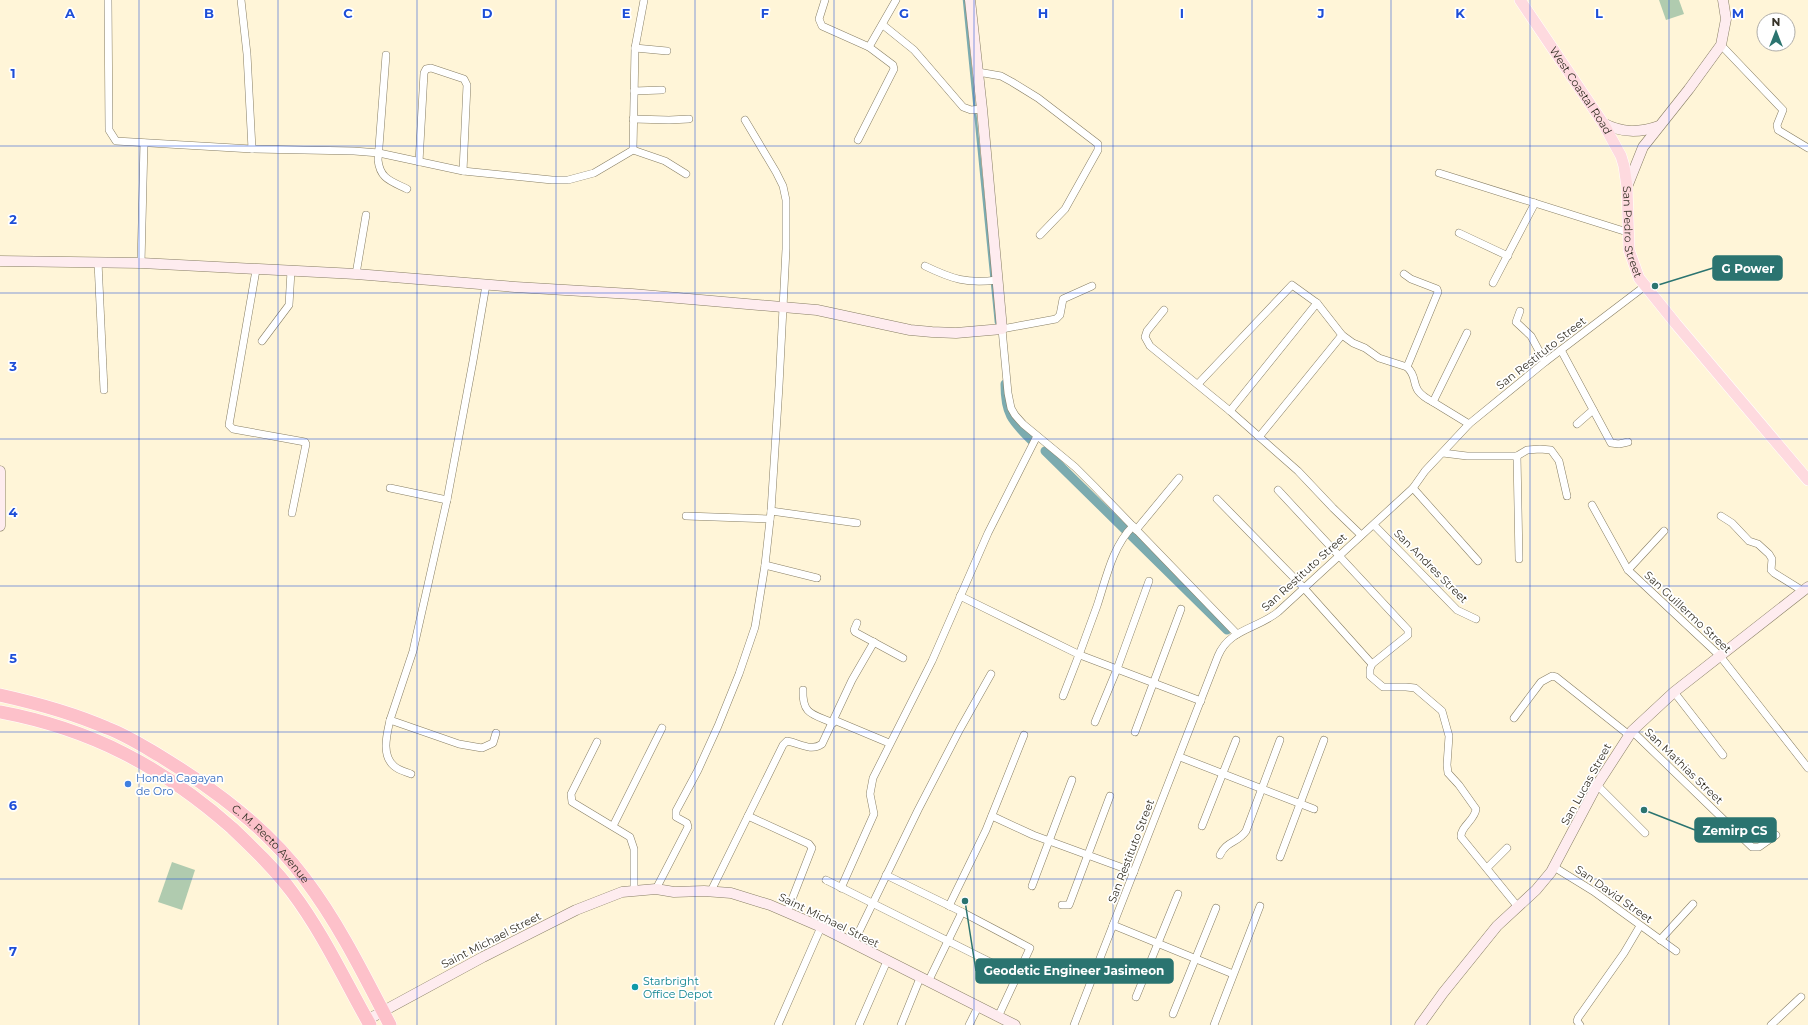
<svg xmlns="http://www.w3.org/2000/svg" width="1808" height="1025" viewBox="0 0 1808 1025" font-family="Montserrat,sans-serif">
  <rect width="100%" height="100%" fill="#fff5d8"/>
  <g fill="#b0cbaf">
    <path d="M1659,0H1679L1684,14L1666,20Z"/>
    <path d="M172,862L195,870L182,910L158,902Z"/>
  </g>
  <g fill="none" stroke-linecap="round" stroke-linejoin="round">
    <path stroke="#7cabaf" stroke-width="2.5" d="M964,0L996,323"/>
    <g stroke="#7cabaf" stroke-width="9">
      <path d="M1005,384C1005,415 1012,421 1033,442"/>
      <path d="M1045,451L1227,630"/>
    </g>
    <g stroke="#877e64" stroke-width="8">
      <g id="street">
        <path d="M108,0L109,130L116,141L252,149L354,151L379,153L463,171L552,180H568L594,173L633,150L635,48L644,0"/>
        <path d="M241,0L247,54L252,149"/>
        <path d="M825,0L819,19L822,26L869,47L896,0"/>
        <path d="M883,25L914,50L963,107L971,110L982,109"/>
        <path d="M1721,45L1783,110L1777,125L1778,130L1808,148"/>
        <path d="M635,48L667,51"/>
        <path d="M386,55L378,160C380,179 391,181 407,189"/>
        <path d="M978,72L1001,76L1012,82L1038,98L1098,144V150L1065,209L1040,235"/>
        <path d="M634,91L662,90"/>
        <path d="M633,119L669,120L689,119"/>
        <path d="M858,140L894,69L893,65L869,47"/>
        <path d="M633,150L665,161L686,174"/>
        <path d="M419,162L424,73L426,69L431,68L464,79L467,85L463,171"/>
        <path d="M1439,173L1627,232"/>
        <path d="M1459,233L1508,256"/>
        <path d="M98,262L104,390"/>
        <path d="M141,263L144,143"/>
        <path d="M925,266C952,279 967,284 997,280"/>
        <path d="M256,270L229,425L233,429L305,442L306,444L292,513"/>
        <path d="M356,274L366,215"/>
        <path d="M1404,274L1411,279L1437,289L1438,292L1407,367C1421,380 1406,388 1433,402"/>
        <path d="M1493,283L1535,203"/>
        <path d="M486,285L473,361L447,500L413,651L390,720L459,744L482,748L493,743L496,733"/>
        <path d="M1092,286L1063,299L1060,315L1056,319L1002,329L1008,393L1011,408L1015,415L1023,424L1075,467L1095,487L1237,634"/>
        <path d="M1164,310L1147,331L1145,337L1150,346L1230,411L1298,471L1333,508L1361,535"/>
        <path d="M1520,311L1516,322L1531,336L1545,362"/>
        <path d="M1467,333L1433,402L1469,424"/>
        <path d="M262,341L289,305L291,271"/>
        <path d="M1561,350L1611,443L1619,444L1628,442"/>
        <path d="M1198,384L1292,285L1317,303L1342,335L1353,343L1365,348L1379,358L1407,367"/>
        <path d="M1230,411L1317,303"/>
        <path d="M1577,424L1593,410"/>
        <path d="M1259,437L1342,335"/>
        <path d="M1443,453L1467,456H1517L1527,450L1540,449L1551,450L1559,461L1567,496"/>
        <path d="M1517,456L1519,559"/>
        <path d="M390,488L447,500"/>
        <path d="M1413,488L1478,561"/>
        <path d="M1278,490L1408,630V635L1372,664L1370,669V676L1383,687H1406L1415,688L1442,711L1449,736L1447,765L1448,773L1459,785L1476,809C1475,820 1460,827 1461,837L1518,907"/>
        <path d="M1217,499L1303,587L1372,664"/>
        <path d="M1592,505L1628,570L1720,656L1808,768"/>
        <path d="M771,511L857,523"/>
        <path d="M686,516L770,519"/>
        <path d="M1721,516L1732,523L1749,541L1758,544L1769,554L1772,559L1771,570L1774,573L1803,591"/>
        <path d="M1374,525L1457,610L1476,619"/>
        <path d="M1136,530L1179,478"/>
        <path d="M765,565L817,578"/>
        <path d="M1628,570L1664,531"/>
        <path d="M960,596L1080,655L1201,701"/>
        <path d="M857,623L854,630L855,632L903,658"/>
        <path d="M803,690C802,715 813,714 833,723"/>
        <path d="M1674,692L1723,755"/>
        <path d="M1063,696C1075,666 1086,637 1097,606C1106,579 1112,547 1133,526"/>
        <path d="M1514,718L1541,682L1552,676L1556,677L1629,735"/>
        <path d="M390,720C387,734 381,755 394,766C398,770 406,772 411,774"/>
        <path d="M834,720L889,743"/>
        <path d="M1095,722L1117,669L1149,581"/>
        <path d="M1632,731L1752,847H1759L1776,835"/>
        <path d="M1135,732L1181,609"/>
        <path d="M597,742L571,794L572,802L630,837L634,849V890"/>
        <path d="M1180,757L1314,809"/>
        <path d="M1597,785L1645,833"/>
        <path d="M748,816L809,844L812,848L787,912"/>
        <path d="M992,816L1033,835L1134,872"/>
        <path d="M613,826L662,728"/>
        <path d="M1202,826L1236,740"/>
        <path d="M1220,855C1226,841 1238,843 1246,831L1280,740"/>
        <path d="M1280,857L1324,740"/>
        <path d="M1554,867L1593,891L1676,951"/>
        <path d="M1487,868L1507,848"/>
        <path d="M886,875L962,912L1030,948L998,1017"/>
        <path d="M826,880L1018,976"/>
        <path d="M1032,886L1072,780"/>
        <path d="M841,888L874,814L870,794L873,778L932,661L988,533L1037,436"/>
        <path d="M656,889L688,827L687,823L676,817V811L698,770L718,726L739,674L755,627L765,565L771,511L779,386L786,249V200L783,186L776,172L745,120"/>
        <path d="M711,891L783,745L787,741C799,743 811,752 822,744L852,680L874,642"/>
        <path d="M1062,905H1069L1110,796"/>
        <path d="M949,906L986,830L1024,735"/>
        <path d="M1113,925L1233,974"/>
        <path d="M1660,940L1693,904"/>
        <path d="M853,944L918,810L960,729L991,674"/>
        <path d="M928,982L962,912"/>
        <path d="M1136,997L1178,894"/>
        <path d="M1173,1014L1216,908"/>
        <path d="M778,1025L821,927"/>
        <path d="M859,1025L887,961"/>
        <path d="M901,1025L920,978"/>
        <path d="M969,1025L978,1007"/>
        <path d="M1074,1025L1218,656C1229,629 1257,629 1278,612L1413,488L1425,471L1469,424L1545,362L1645,286"/>
        <path d="M1214,1025L1260,906"/>
        <path d="M1580,1025L1577,1021L1578,1018L1624,953L1640,926"/>
        <path d="M1771,1025L1801,997"/>
      </g>
    </g>
    <g stroke="#877e64" stroke-width="11">
      <g id="secondary">
        <path d="M1603,123C1622,133 1639,133 1659,126"/>
        <path d="M1627,187L1643,147L1689,89L1721,45L1726,19L1723,0"/>
        <path d="M0,261L141,263L356,274L515,287L632,294L817,310L910,330L932,332L956,333L1002,329L982,109L970,0"/>
        <path d="M0,471V526"/>
        <path d="M367,1020L483,957L576,910L622,892L656,889L674,892L704,891L731,893L770,905L821,927L1015,1025"/>
        <path d="M1420,1025L1443,993L1497,926L1536,890L1551,872L1597,785L1632,731L1674,692L1808,587"/>
      </g>
    </g>
    <g stroke="#fff" stroke-width="12">
      <g id="primary">
        <path id="s1" d="M1520,0L1603,123L1621,156L1624,166L1627,187L1629,250L1639,278L1676,324L1808,480"/>
      </g>
    </g>
    <g stroke="#fff" stroke-width="14">
      <g id="highway">
        <path id="s2" d="M0,695C36,703 73,713 107,728C126,735 143,746 160,756C214,789 267,828 305,879C339,924 364,975 390,1025"/>
        <path d="M0,712C91,729 163,767 232,828C253,848 275,869 292,892C323,933 345,981 370,1025"/>
      </g>
    </g>
    <use href="#street" stroke="#fff" stroke-width="7"/>
    <use href="#secondary" stroke="#feecef" stroke-width="10"/>
    <use href="#primary" stroke="#fedadf" stroke-width="11"/>
    <use href="#highway" stroke="#fdc1ca" stroke-width="13"/>
  </g>
  <path fill="none" stroke="#1d4ed8" stroke-width="1" stroke-opacity="0.55" d="M139,0V1025M278,0V1025M417,0V1025M556,0V1025M695,0V1025M834,0V1025M974,0V1025M1113,0V1025M1252,0V1025M1391,0V1025M1530,0V1025M1669,0V1025M0,146H1808M0,293H1808M0,439H1808M0,586H1808M0,732H1808M0,879H1808"/>
  <circle fill="#3f7fe0" stroke="#fff" stroke-width="1.5" cx="128" cy="784" r="4"/>
  <circle fill="#0f9aa8" stroke="#fff" stroke-width="1.5" cx="635" cy="987" r="4"/>
  <g text-anchor="middle" stroke-width="3.5" stroke-linejoin="round" paint-order="stroke">
    <g font-size="11" fill="#363227" stroke="#fff">
      <text dy="4" stroke="none"><textPath href="#s1" startOffset="109">West Coastal Road</textPath></text>
      <text dy="4" stroke="none"><textPath href="#s1" startOffset="263">San Pedro Street</textPath></text>
      <text transform="translate(1541 353) rotate(-38)" y="4">San Restituto Street</text>
      <text transform="translate(1431 566) rotate(45)" y="4">San Andres Street</text>
      <text transform="translate(1304 572) rotate(-42)" y="4">San Restituto Street</text>
      <text transform="translate(1688 612) rotate(43)" y="4">San Guillermo Street</text>
      <text transform="translate(1684 766) rotate(44)" y="4">San Mathias Street</text>
      <text transform="translate(1586 784) rotate(-61)" y="4">San Lucas Street</text>
      <text dy="4" stroke="none"><textPath href="#s2" startOffset="314">C. M. Recto Avenue</textPath></text>
      <text transform="translate(1131 851) rotate(-69)" y="4">San Restituto Street</text>
      <text transform="translate(1614 894) rotate(35)" y="4">San David Street</text>
      <text transform="translate(829 920) rotate(26)" y="4">Saint Michael Street</text>
      <text transform="translate(491 940) rotate(-27)" y="4">Saint Michael Street</text>
    </g>
    <g font-size="11" fill="#366cbe" stroke="#fff" text-anchor="start">
      <text x="136" y="782">Honda Cagayan<tspan x="136" dy="13">de Oro</tspan></text>
    </g>
    <g font-size="11" fill="#0d838f" stroke="#fff" text-anchor="start">
      <text x="643" y="985">Starbright<tspan x="643" dy="13">Office Depot</tspan></text>
    </g>
  </g>
  <g font-size="13" text-anchor="middle" font-weight="bold" fill="#1d4ed8" stroke="#fff" stroke-width="3.5" stroke-linejoin="round" paint-order="stroke">
    <text x="70" y="18">A</text>
    <text x="209" y="18">B</text>
    <text x="348" y="18">C</text>
    <text x="487" y="18">D</text>
    <text x="626" y="18">E</text>
    <text x="765" y="18">F</text>
    <text x="904" y="18">G</text>
    <text x="1043" y="18">H</text>
    <text x="1182" y="18">I</text>
    <text x="1321" y="18">J</text>
    <text x="1460" y="18">K</text>
    <text x="1599" y="18">L</text>
    <text x="1738" y="18">M</text>
    <text x="13" y="78">1</text>
    <text x="13" y="224">2</text>
    <text x="13" y="371">3</text>
    <text x="13" y="517">4</text>
    <text x="13" y="663">5</text>
    <text x="13" y="810">6</text>
    <text x="13" y="956">7</text>
  </g>
  <path fill="none" stroke="#2b7470" stroke-width="1.5" d="M1655 286L1713 268M1644 810L1695 830M965 901L976 971"/>
  <g fill="#2b7470" stroke="#fff" stroke-width="1.5">
    <circle cx="1655" cy="286" r="4"/>
    <circle cx="1644" cy="810" r="4"/>
    <circle cx="965" cy="901" r="4"/>
  </g>
  <g fill="#2b7470" stroke="#2b7470" stroke-width="1.5">
    <rect x="1713" y="256" width="69" height="24" rx="4"/>
    <rect x="1695" y="818" width="81" height="24" rx="4"/>
    <rect x="976" y="959" width="197" height="24" rx="4"/>
  </g>
  <g font-size="12" text-anchor="middle" font-weight="bold" fill="#fff">
    <text x="1748" y="273">G Power</text>
    <text x="1735" y="835">Zemirp CS</text>
    <text x="1074" y="975">Geodetic Engineer Jasimeon</text>
  </g>
  <g transform="translate(1776 32)"><circle r="19" fill="#ffffff" stroke="#afada9"/>
  <path d="M0-3L7 15L0 10L-7 15Z" fill="#2b7470"/>
  <text y="-6" font-size="11" font-weight="bold" text-anchor="middle" fill="#363227">N</text>
  </g>
</svg>
